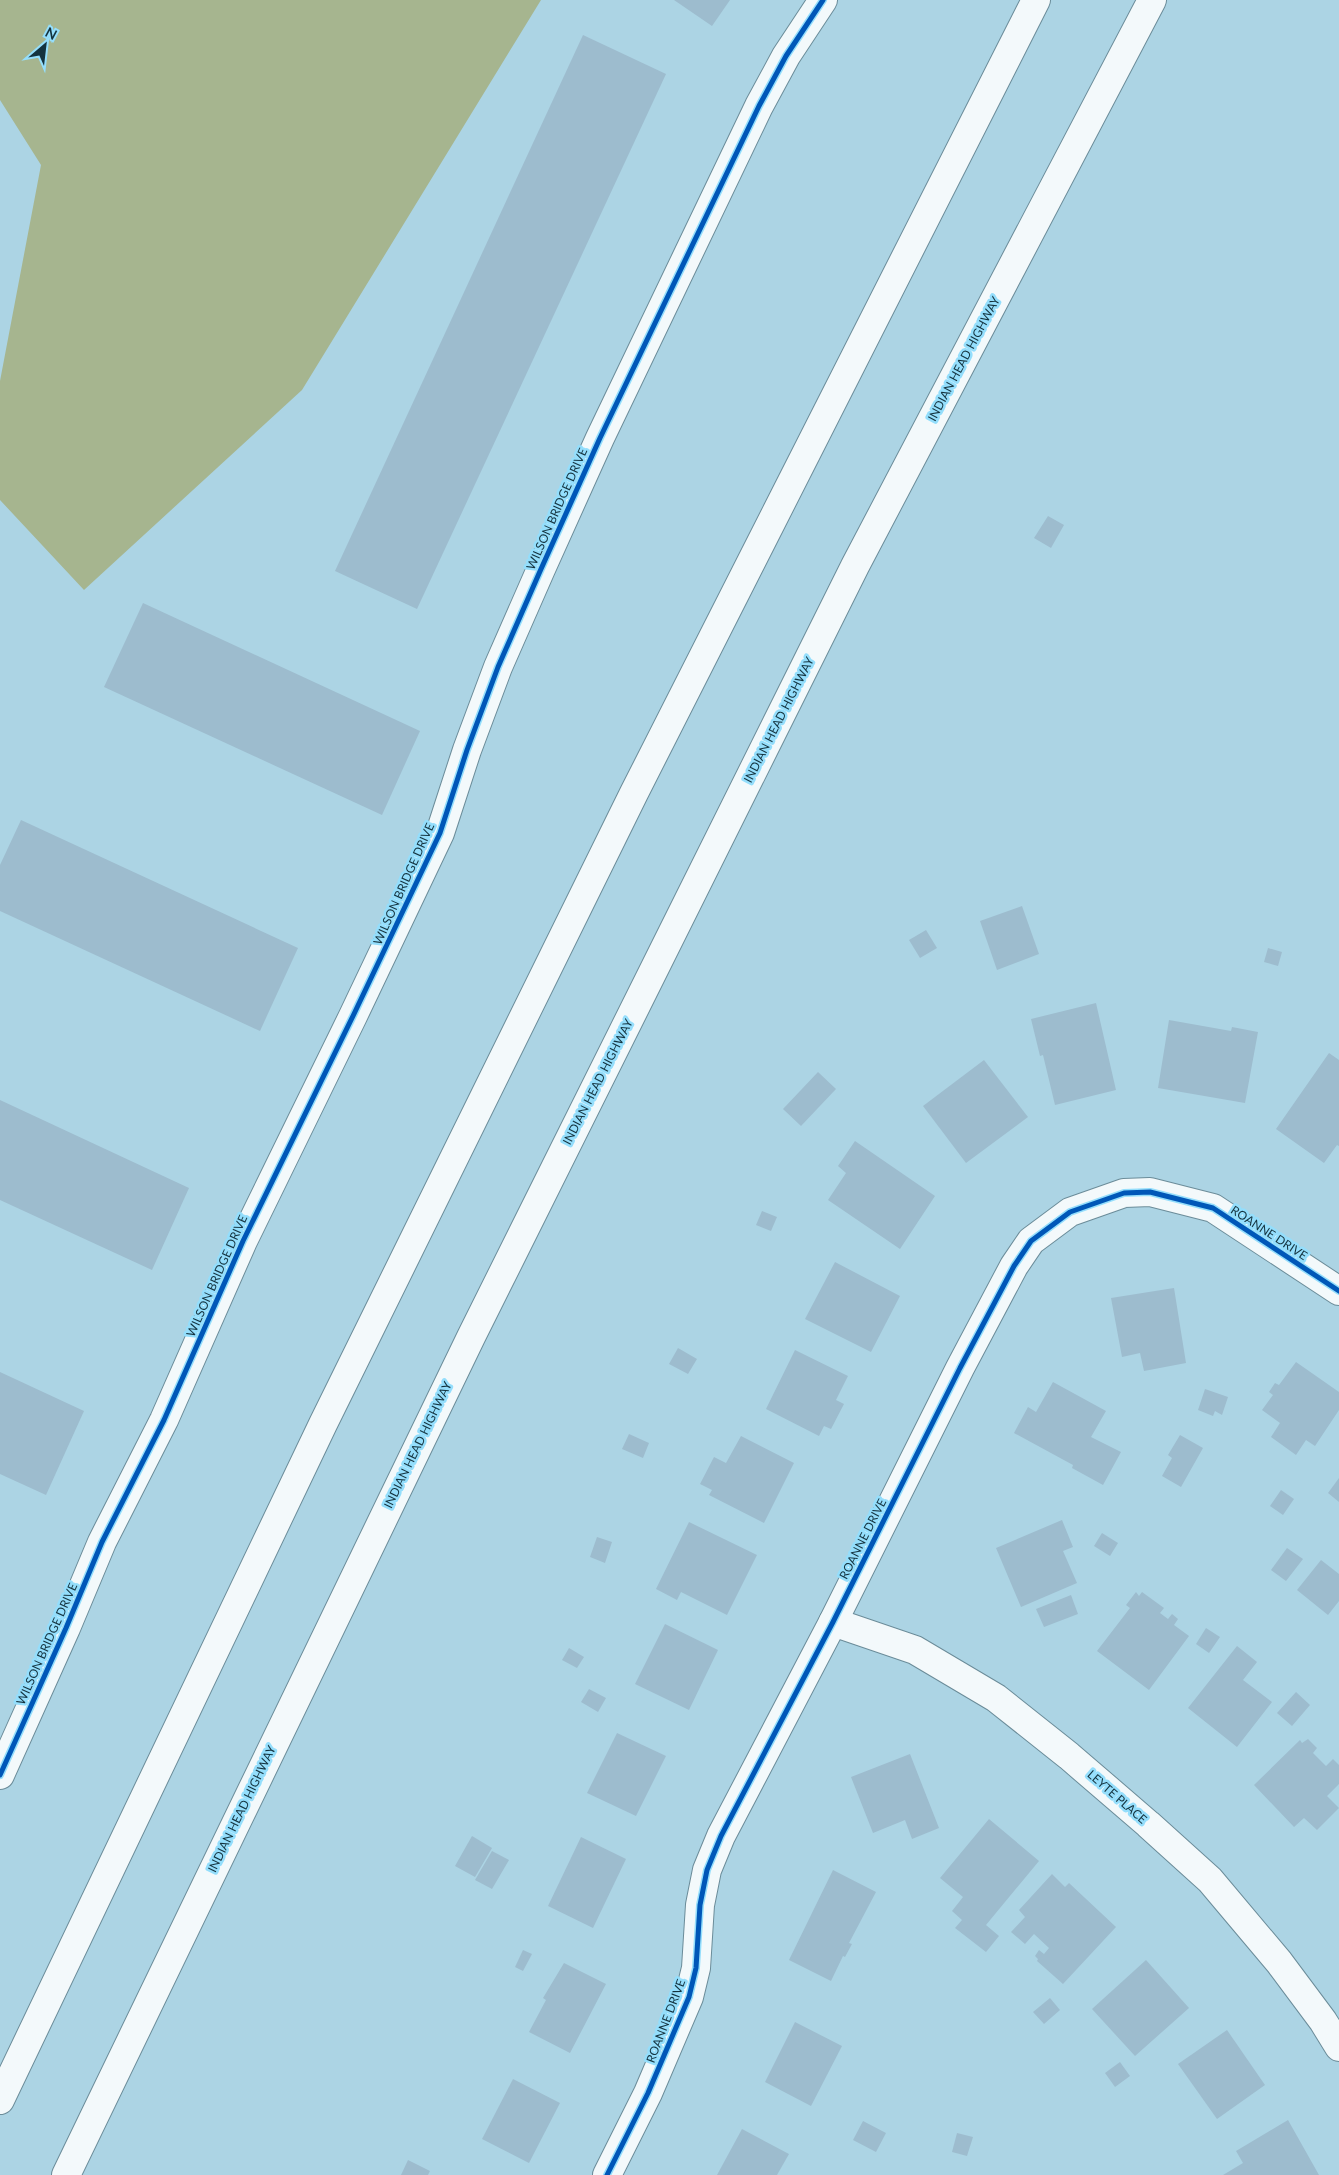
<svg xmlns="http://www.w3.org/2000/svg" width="1339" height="2175" viewBox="0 0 1339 2175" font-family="Lato,sans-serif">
  <rect width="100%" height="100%" fill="#acd4e4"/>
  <path fill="#a6b58f" d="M0,0H541L302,390L84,590L0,500V381L41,165L0,100Z"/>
  <g fill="#9dbcce">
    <path d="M674,0H730L712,26Z"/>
    <path d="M583,35L666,74L417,609L335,571Z"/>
    <path d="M1048,516L1064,525L1051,548L1034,538Z"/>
    <path d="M143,603L420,731L382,815L104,687Z"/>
    <path d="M21,820L298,948L260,1031L0,911V865Z"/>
    <path d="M1022,906L1039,954L997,970L980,921Z"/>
    <path d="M926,930L937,948L920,958L909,940Z"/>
    <path d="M1268,948L1282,952L1278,966L1264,962Z"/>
    <path d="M1096,1003L1116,1090L1055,1105L1043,1055L1040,1056L1031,1019Z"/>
    <path d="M1169,1020L1231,1031L1232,1027L1258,1032L1245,1103L1158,1088Z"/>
    <path d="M1329,1053L1339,1060V1146L1337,1145L1324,1163L1276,1129Z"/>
    <path d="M984,1060L1028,1117L966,1163L923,1106Z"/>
    <path d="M818,1072L836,1089L801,1126L783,1109Z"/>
    <path d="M0,1100L189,1188L152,1270L0,1200Z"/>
    <path d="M855,1141L935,1196L900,1249L828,1200L846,1173L838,1166Z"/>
    <path d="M762,1211L777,1217L771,1231L756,1225Z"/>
    <path d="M835,1262L900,1296L871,1352L805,1319Z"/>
    <path d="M1174,1288L1186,1363L1144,1371L1140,1353L1122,1357L1111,1298Z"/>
    <path d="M678,1348L697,1359L688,1374L669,1364Z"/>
    <path d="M795,1350L848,1376L836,1400L844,1404L831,1429L824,1426L819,1436L766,1409Z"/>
    <path d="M1296,1362L1339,1392V1410L1315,1446L1306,1440L1296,1455L1271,1437L1280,1423L1262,1410L1273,1395L1269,1392L1275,1383L1279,1385Z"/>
    <path d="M0,1372L84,1411L46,1495L0,1474Z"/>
    <path d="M1053,1382L1106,1411L1091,1437L1121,1452L1103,1485L1072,1468L1073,1465L1014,1433L1028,1407L1036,1412Z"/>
    <path d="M1205,1389L1228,1397L1222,1415L1215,1411L1213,1416L1198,1410Z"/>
    <path d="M629,1434L649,1443L643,1458L622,1449Z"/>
    <path d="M1180,1435L1203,1448L1181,1487L1162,1476L1172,1458L1168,1455Z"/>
    <path d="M741,1436L794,1463L764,1523L709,1495L712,1490L700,1484L714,1457L726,1463Z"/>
    <path d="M1339,1478V1502L1328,1493Z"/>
    <path d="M1281,1490L1294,1499L1283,1515L1270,1506Z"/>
    <path d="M1062,1520L1073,1547L1063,1551L1077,1583L1021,1607L996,1548Z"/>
    <path d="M689,1522L757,1555L727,1615L681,1592L677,1600L656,1589Z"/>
    <path d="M1102,1533L1118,1543L1110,1556L1094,1546Z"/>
    <path d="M597,1537L612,1542L605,1563L590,1557Z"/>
    <path d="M1287,1548L1303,1559L1286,1581L1271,1570Z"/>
    <path d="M1321,1560L1339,1574V1601L1328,1615L1297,1590Z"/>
    <path d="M1136,1592L1139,1596L1142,1592L1164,1608L1160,1613L1168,1619L1172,1614L1178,1619L1174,1625L1189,1636L1149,1690L1097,1651L1130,1608L1126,1605Z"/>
    <path d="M1071,1595L1078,1614L1044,1627L1036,1609Z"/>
    <path d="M665,1624L718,1650L689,1710L635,1684Z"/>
    <path d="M1206,1628L1220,1637L1209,1653L1196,1644Z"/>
    <path d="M1237,1646L1257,1662L1243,1680L1272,1702L1237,1747L1188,1708Z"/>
    <path d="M569,1648L584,1657L577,1668L562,1660Z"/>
    <path d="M589,1689L606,1698L598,1712L581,1702Z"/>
    <path d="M1296,1692L1310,1705L1292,1726L1277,1713Z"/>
    <path d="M617,1733L666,1756L636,1816L587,1793Z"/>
    <path d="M1308,1739L1317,1748L1313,1753L1326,1766L1333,1759L1339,1765V1784L1327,1796L1339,1808L1317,1830L1304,1818L1294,1827L1254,1785L1300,1740L1302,1743Z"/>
    <path d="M910,1754L939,1828L912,1839L905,1820L873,1833L851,1777Z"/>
    <path d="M989,1819L1039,1861L986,1925L999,1936L986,1952L955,1928L962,1920L952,1911L963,1897L940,1878Z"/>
    <path d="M472,1836L492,1848L475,1877L455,1866Z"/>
    <path d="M581,1837L626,1859L593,1928L548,1906Z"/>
    <path d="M492,1851L509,1860L492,1889L475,1880Z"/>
    <path d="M833,1870L876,1892L849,1943L852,1944L845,1957L843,1956L831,1981L789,1960Z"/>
    <path d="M1052,1874L1065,1887L1069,1883L1116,1927L1063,1984L1037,1961L1038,1959L1035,1956L1039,1950L1044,1954L1049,1948L1034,1934L1025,1944L1011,1932L1025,1917L1019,1910Z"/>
    <path d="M523,1950L532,1954L523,1971L515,1967Z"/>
    <path d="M1146,1960L1189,2008L1135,2056L1092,2009Z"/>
    <path d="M564,1963L606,1984L570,2053L529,2032L546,2000L543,1998Z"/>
    <path d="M1050,1998L1060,2010L1044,2024L1033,2012Z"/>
    <path d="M795,2022L842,2046L811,2106L765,2082Z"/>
    <path d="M1227,2030L1265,2085L1217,2119L1178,2064Z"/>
    <path d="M1120,2062L1130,2076L1115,2087L1105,2073Z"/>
    <path d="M513,2079L560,2103L529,2163L482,2139Z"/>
    <path d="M1288,2120L1319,2175H1223L1243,2163L1236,2151Z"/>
    <path d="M863,2121L886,2133L876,2152L853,2140Z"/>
    <path d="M742,2129L789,2154L777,2175H717Z"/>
    <path d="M957,2133L973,2137L967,2156L952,2152Z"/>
    <path d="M408,2160L430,2171L428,2175H401Z"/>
  </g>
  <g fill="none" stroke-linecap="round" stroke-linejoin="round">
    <g stroke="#6b8c99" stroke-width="30">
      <g id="street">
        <path d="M833,1622L915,1650L996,1698L1069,1756L1148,1824L1210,1880L1279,1962L1323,2021L1339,2047"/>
        <path d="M0,1775L66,1628L102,1542L164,1420L243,1241L353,1016L440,833L467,750L498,667L541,569L600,438L759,106L786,56L823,0"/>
        <path d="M607,2175L648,2093L689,1997L696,1968L700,1905L707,1870L721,1836L833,1622L960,1368L1014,1266L1031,1241L1070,1212L1124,1193L1150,1192L1213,1208L1339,1291"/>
      </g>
    </g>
    <g stroke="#6b8c99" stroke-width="30">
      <g id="highway">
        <path d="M0,2100L323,1424L634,793L1036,0"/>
        <path d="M66,2175L471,1337L855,566L1152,0"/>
      </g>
    </g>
    <use href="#street" stroke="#f3f9fb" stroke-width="28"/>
    <use href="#highway" stroke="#f3f9fb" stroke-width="28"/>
    <g stroke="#94defc" stroke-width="8">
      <g id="cycleway">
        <path d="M0,1775L66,1628L102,1542L164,1420L243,1241L353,1016L440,833L467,750L498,667L541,569L600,438L759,106L786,56L823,0"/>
        <path d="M607,2175L648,2093L689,1997L696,1968L700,1905L707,1870L721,1836L833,1622L960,1368L1014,1266L1031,1241L1070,1212L1124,1193L1150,1192L1213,1208L1339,1291"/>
      </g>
    </g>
    <use href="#cycleway" stroke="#0057b8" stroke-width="5"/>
  </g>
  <g text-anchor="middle" stroke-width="5" stroke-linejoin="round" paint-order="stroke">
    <g font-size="12" fill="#14333f" stroke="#94defc">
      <text transform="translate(964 359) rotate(-62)" y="4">INDIAN HEAD HIGHWAY</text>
      <text transform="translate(557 509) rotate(-66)" y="4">WILSON BRIDGE DRIVE</text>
      <text transform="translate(779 720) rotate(-63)" y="4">INDIAN HEAD HIGHWAY</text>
      <text transform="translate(404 884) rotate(-66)" y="4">WILSON BRIDGE DRIVE</text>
      <text transform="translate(598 1082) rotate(-63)" y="4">INDIAN HEAD HIGHWAY</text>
      <text transform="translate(1269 1233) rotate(33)" y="4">ROANNE DRIVE</text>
      <text transform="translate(217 1276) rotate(-66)" y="4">WILSON BRIDGE DRIVE</text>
      <text transform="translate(418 1445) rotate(-64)" y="4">INDIAN HEAD HIGHWAY</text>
      <text transform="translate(863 1539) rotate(-63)" y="4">ROANNE DRIVE</text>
      <text transform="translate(47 1644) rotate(-66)" y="4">WILSON BRIDGE DRIVE</text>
      <text transform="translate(1117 1797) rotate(41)" y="4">LEYTE PLACE</text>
      <text transform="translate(242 1809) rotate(-64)" y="4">INDIAN HEAD HIGHWAY</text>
      <text transform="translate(666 2021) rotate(-69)" y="4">ROANNE DRIVE</text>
    </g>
  </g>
  <g transform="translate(45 45) rotate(28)" stroke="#94defc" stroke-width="4" paint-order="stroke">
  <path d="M0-4L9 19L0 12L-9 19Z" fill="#14333f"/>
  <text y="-8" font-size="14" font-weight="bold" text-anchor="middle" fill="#14333f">N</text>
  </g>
</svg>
